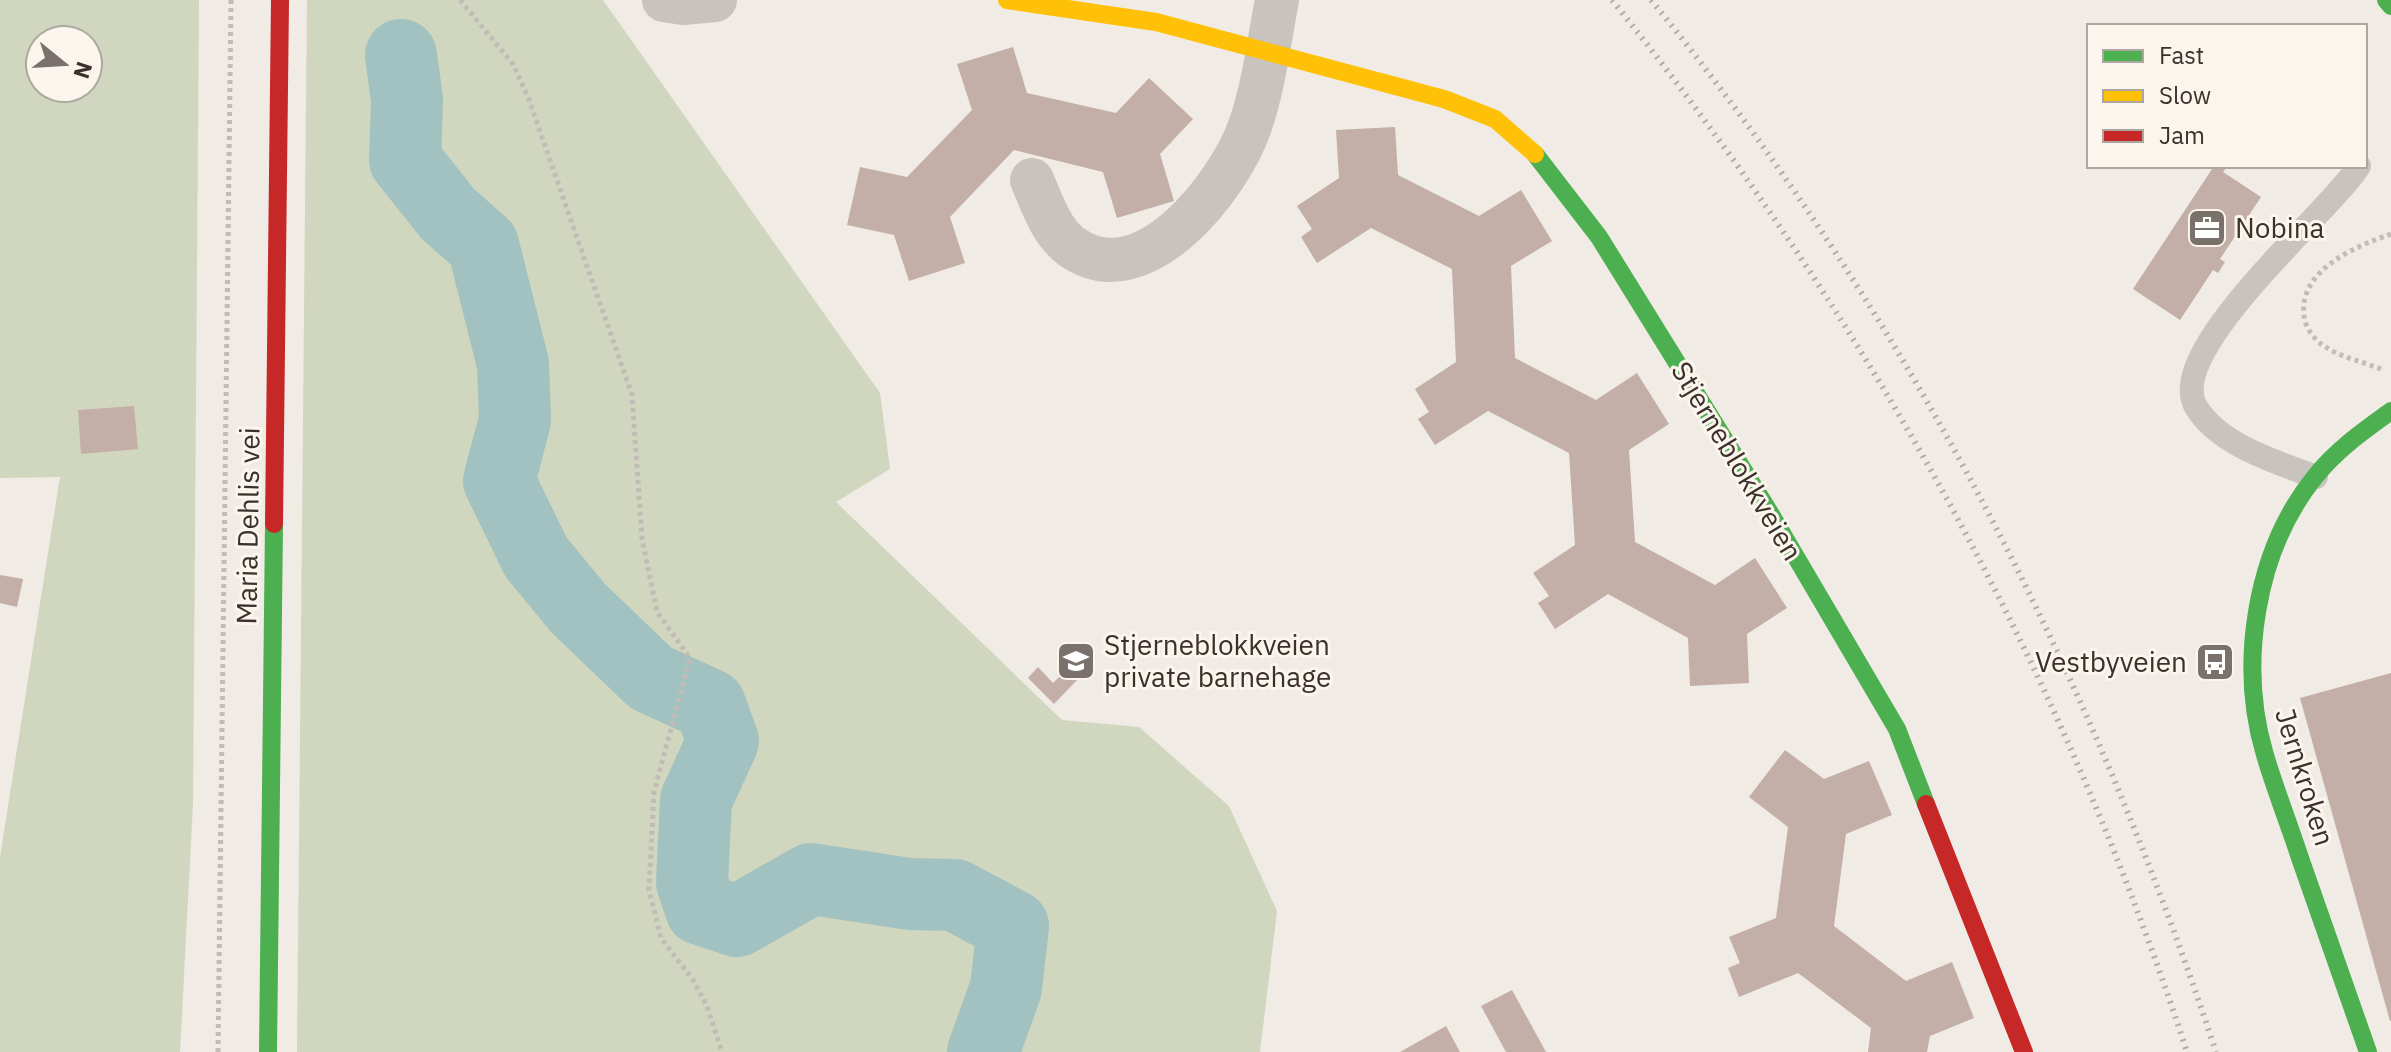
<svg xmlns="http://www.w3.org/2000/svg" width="2391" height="1052" viewBox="0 0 2391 1052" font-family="'IBM Plex Sans',sans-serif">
  <rect width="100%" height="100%" fill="#f0ebe5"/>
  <g fill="#d1d6bf" fill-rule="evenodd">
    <path d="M0,0H199L193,804L180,1052H0V857L60,477L0,478ZM40,40H88V88H40Z"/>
    <path d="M307,0H603L880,393L890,469L836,502L1062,720L1139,727L1229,806L1277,911L1260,1052H297Z"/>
  </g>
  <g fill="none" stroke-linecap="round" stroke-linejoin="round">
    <path stroke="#a1c2c1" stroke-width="72" d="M401,55L407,100L405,160L448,214L483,245L513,364L515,420L499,481L536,557L578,608L651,678L710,705L723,741L696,800L692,882L701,909L737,921L811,879L910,894L955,895L1013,926L1006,988L983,1052"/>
  </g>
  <g fill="#c3afa7">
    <path d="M1013,47L1027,93L1116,113L1149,78L1193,119L1160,154L1174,201L1117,218L1103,172L1014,150L950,217L965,263L909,281L894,235L847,225L860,167L907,177L972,110L957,64Z"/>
    <path d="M1395,127L1398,175L1479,216L1521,190L1552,241L1511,266L1515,358L1596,400L1637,373L1669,424L1629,450L1635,542L1715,585L1755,558L1787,608L1747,634L1749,683L1690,686L1688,638L1608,594L1555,629L1538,603L1549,596L1533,573L1575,545L1569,453L1488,411L1435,445L1418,419L1429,412L1415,389L1456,362L1452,269L1371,228L1317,263L1301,237L1312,229L1297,206L1339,178L1336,130Z"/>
    <path d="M2214,166L2226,168L2223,172L2261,197L2220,259L2225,262L2218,273L2213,270L2180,320L2133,289Z"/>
    <path d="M134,406L138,449L81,454L78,410Z"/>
    <path d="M0,575L23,579L17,607L0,603Z"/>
    <path d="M1038,667L1053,683L1069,667L1079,678L1054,704L1028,678Z"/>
    <path d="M2391,673V1021H2390L2300,698Z"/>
    <path d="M1785,750L1824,779L1869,761L1892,815L1846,834L1834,926L1906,981L1952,962L1974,1018L1930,1036L1927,1052H1868L1871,1028L1798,973L1739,997L1728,968L1740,963L1729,937L1776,918L1788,827L1749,797Z"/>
    <path d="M1512,990L1546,1052H1506L1481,1006Z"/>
    <path d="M1446,1026L1460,1052H1400Z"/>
  </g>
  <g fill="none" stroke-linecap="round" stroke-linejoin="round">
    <g stroke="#c2bbb6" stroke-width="5" stroke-dasharray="4 4" stroke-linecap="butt">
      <path d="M460,0L513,64L528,97L632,395L642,538L657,612L690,658L654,792L649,890L661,938L693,980L707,1006L722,1052"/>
      <path d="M2381,369C2363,362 2340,357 2324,346C2314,340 2305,327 2304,316C2298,270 2356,246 2391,234"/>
      <path d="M218,1052L231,0"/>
    </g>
    <path stroke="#c9c3be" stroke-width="24" d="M2316,477C2276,462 2219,445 2196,407C2163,351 2330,212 2359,166"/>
    <g stroke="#c9c3be" stroke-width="44">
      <path d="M664,0L683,3L715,0"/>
      <path d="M1032,180C1042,203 1051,232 1072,247C1144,298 1230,184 1250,126C1264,86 1269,41 1277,0"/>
    </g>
    <g stroke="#4caf50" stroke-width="18">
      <path d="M2386,0L2391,6"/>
      <path d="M1535,154L1599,237L1770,513L1897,729L1926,804"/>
      <path d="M268,1052L274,524"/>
      <path d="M2368,1052C2345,987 2323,922 2300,858C2289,824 2275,789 2265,755C2238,665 2255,552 2314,478C2335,451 2363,431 2391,411"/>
    </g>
    <path stroke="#ffc107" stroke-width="18" d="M1007,0L1156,22L1444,99L1495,119L1535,154"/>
    <g stroke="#c62828" stroke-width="18">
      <path d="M274,524L280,0"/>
      <path d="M1926,804L2024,1052"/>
    </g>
    <g stroke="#b1aca8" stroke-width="6" stroke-dasharray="2 6" stroke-linecap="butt">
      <path d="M1612,0C1865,315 2062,668 2187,1052"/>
      <path d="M1651,0C1904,310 2091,673 2216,1052"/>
    </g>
  </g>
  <defs>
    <g id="office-square" transform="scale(2)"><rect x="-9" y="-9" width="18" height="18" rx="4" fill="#7a716c" stroke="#fbf5ee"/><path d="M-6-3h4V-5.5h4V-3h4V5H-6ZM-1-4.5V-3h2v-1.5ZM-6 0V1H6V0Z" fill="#fff"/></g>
    <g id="school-square" transform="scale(2)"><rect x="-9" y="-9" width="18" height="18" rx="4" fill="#7a716c" stroke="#fbf5ee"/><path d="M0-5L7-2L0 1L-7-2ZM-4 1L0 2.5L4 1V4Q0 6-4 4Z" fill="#fff"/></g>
    <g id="bus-square" transform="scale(2)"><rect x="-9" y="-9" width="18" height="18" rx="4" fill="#7a716c" stroke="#fbf5ee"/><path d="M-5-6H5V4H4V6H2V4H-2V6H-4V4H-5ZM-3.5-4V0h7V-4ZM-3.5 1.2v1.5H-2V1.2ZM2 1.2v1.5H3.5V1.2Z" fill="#fff"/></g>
  </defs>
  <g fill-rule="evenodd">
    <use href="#office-square" x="2207" y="228"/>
    <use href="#school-square" x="1076" y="661"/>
    <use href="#bus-square" x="2215" y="662"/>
  </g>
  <g text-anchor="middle" stroke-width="6" stroke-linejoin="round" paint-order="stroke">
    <g font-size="28" fill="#3b302b" stroke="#fbf5ee" text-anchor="start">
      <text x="2235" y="238">Nobina</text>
      <text x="1104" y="655">Stjerneblokkveien<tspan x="1104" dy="32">private barnehage</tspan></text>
      <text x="2187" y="672" text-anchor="end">Vestbyveien</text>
    </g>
    <g font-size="28" fill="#3b302b" stroke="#fbf5ee">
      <text transform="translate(1737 461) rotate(59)" y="10">Stjerneblokkveien</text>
      <text transform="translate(248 526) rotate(-89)" y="10">Maria Dehlis vei</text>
      <text transform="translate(2305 777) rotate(73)" y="10">Jernkroken</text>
    </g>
  </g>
  <rect x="2087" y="24" width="280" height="144" fill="#fbf5ee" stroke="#aea6a0" stroke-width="2"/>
  <rect x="2103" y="50" width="40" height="12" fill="#4caf50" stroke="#aea6a0" stroke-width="2"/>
  <text x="2159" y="64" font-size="24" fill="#3b302b">Fast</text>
  <rect x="2103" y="90" width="40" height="12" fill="#ffc107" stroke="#aea6a0" stroke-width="2"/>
  <text x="2159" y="104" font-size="24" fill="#3b302b">Slow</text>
  <rect x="2103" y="130" width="40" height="12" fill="#c62828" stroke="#aea6a0" stroke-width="2"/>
  <text x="2159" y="144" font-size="24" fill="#3b302b">Jam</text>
  <g transform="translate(64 64) rotate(108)"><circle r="38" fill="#fbf5ee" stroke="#aea6a0" stroke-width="2"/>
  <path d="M0-6L14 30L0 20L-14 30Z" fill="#7a716c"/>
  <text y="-12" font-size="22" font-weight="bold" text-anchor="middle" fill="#3b302b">N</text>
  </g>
</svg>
